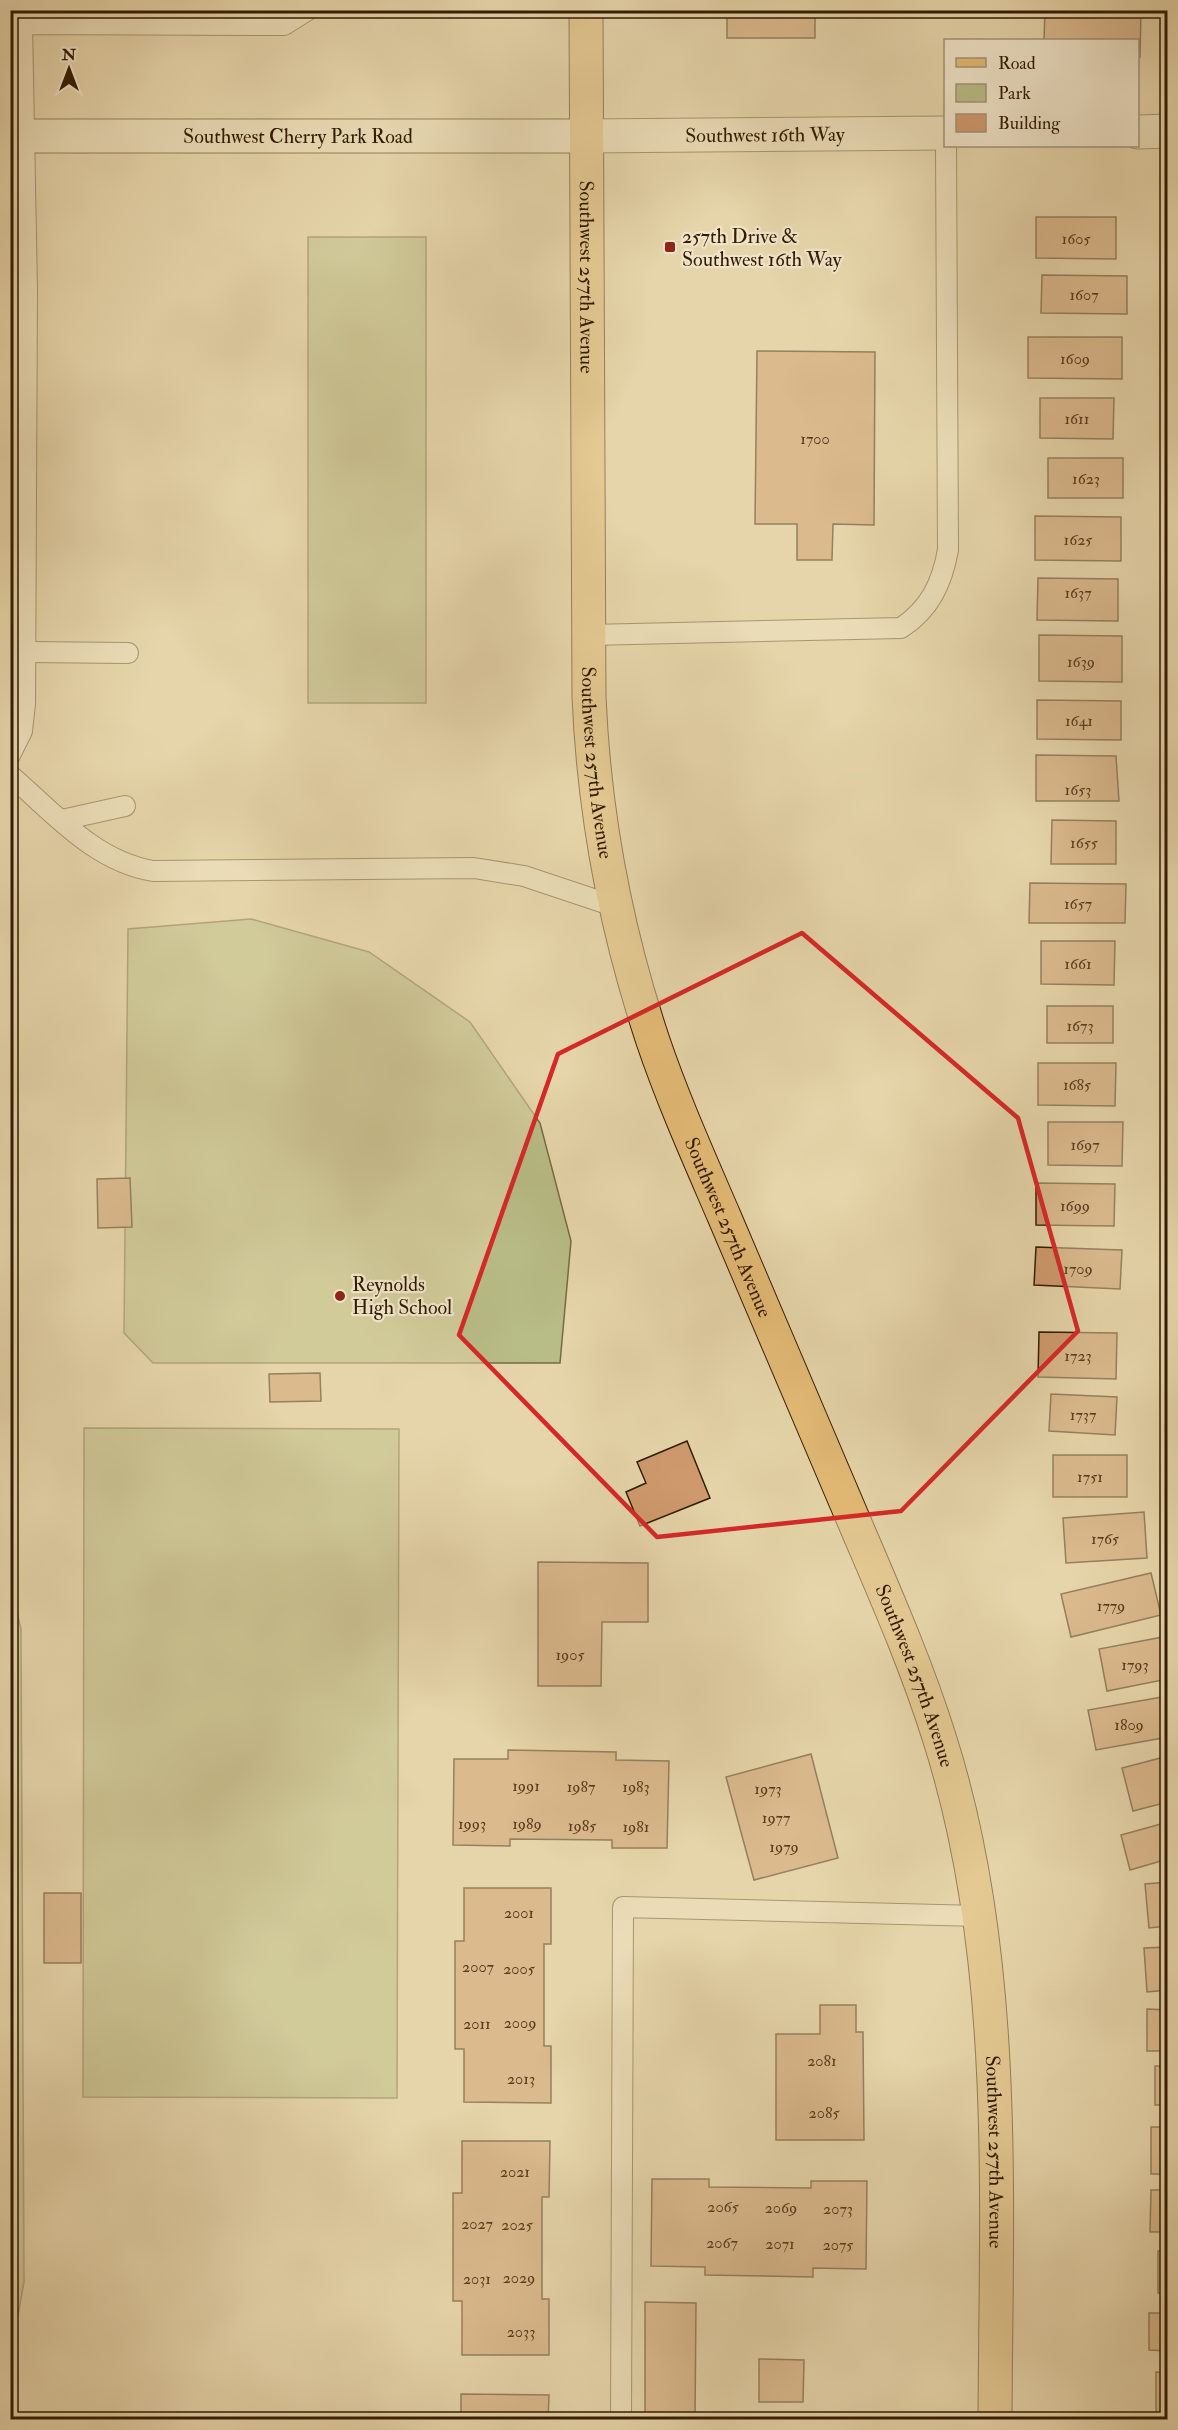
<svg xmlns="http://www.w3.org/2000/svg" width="1178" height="2430" viewBox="0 0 1178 2430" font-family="'IM FELL Double Pica',serif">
  <rect width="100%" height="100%" fill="#e6d5aa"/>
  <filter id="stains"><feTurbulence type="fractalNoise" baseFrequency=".00333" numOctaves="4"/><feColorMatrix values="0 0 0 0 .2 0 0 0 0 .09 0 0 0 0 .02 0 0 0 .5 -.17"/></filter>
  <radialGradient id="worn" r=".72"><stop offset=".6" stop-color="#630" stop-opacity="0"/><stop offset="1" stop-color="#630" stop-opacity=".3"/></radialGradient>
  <g fill="#b8bc86" stroke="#756c43" stroke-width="1.5">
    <rect x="308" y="237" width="118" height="466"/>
    <path d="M251,919L369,952L470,1022L540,1123L571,1241L560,1363H153L124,1333L128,929Z"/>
    <path d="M84,1428L399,1429L397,2098L83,2097Z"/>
    <path d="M11,1586L21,1629L24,2282L11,2354Z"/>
  </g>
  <g fill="#cf9a6e" stroke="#321b00" stroke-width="1.5">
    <rect x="727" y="10" width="88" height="28"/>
    <path d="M1045,10H1141L1140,57H1138V40H1044Z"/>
    <path d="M1036,217H1116V259L1036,258Z"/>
    <path d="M1042,275L1127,276V314L1041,313Z"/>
    <path d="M1028,337H1122V379L1028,378Z"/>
    <path d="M757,351L875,352L874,525L833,524L832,560H797V524H755Z"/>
    <path d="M1040,398H1114L1113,439L1040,438Z"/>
    <rect x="1048" y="458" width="75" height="40"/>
    <path d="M1035,516L1121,517V561L1035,560Z"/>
    <path d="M1038,578L1118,579V621L1037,620Z"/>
    <path d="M1039,635L1122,636V682L1039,681Z"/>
    <path d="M1037,700L1121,701V740L1037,739Z"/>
    <path d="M1036,755L1116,756L1119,801H1036Z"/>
    <path d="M1052,820L1116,821V864H1051Z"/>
    <path d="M1030,883L1126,884L1125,923H1029Z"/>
    <path d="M1041,941H1115L1114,985L1041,984Z"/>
    <rect x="1047" y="1006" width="66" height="37"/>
    <path d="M1038,1063H1116L1115,1106L1038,1105Z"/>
    <path d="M1048,1122H1123L1122,1166L1048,1165Z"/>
    <path d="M130,1178L132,1227L98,1228L97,1179Z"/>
    <path d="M1036,1183L1115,1184L1114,1226L1036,1225Z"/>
    <path d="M1036,1247L1122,1250L1120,1289L1034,1285Z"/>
    <path d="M1039,1332L1117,1333L1116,1379L1038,1377Z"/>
    <path d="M320,1373L321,1401L270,1402L269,1374Z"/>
    <path d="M1051,1394L1117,1397L1115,1435L1049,1431Z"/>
    <path d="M687,1441L710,1498L640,1526L626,1492L646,1483L637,1462Z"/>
    <rect x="1053" y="1455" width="74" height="42"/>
    <path d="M1144,1512L1147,1558L1066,1563L1063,1518Z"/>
    <path d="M538,1562L648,1563V1622H602L601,1686H538Z"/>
    <path d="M1151,1573L1161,1615L1071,1637L1061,1594Z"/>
    <path d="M1168,1636V1679L1107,1691L1099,1649Z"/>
    <path d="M1168,1696V1737L1096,1750L1088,1710Z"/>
    <path d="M508,1750L616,1752V1760L669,1761L667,1848H612V1840L510,1839V1846L453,1845L454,1759H508Z"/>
    <path d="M811,1754L838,1858L754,1880L726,1777Z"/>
    <path d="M1168,1756V1802L1133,1811L1122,1768Z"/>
    <path d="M1168,1822V1859L1130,1870L1121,1835Z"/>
    <path d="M1168,1882V1926L1149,1928L1145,1884Z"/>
    <path d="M464,1888H551V1944H544V2046H551V2103L464,2102V2049H455V1941H464Z"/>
    <rect x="44" y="1893" width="37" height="70"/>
    <path d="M1168,1947V1990L1147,1992L1144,1948Z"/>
    <path d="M820,2005H856V2032H863L864,2140H776V2034H820Z"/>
    <path d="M1147,2009L1168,2010V2051H1147Z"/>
    <rect x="1155" y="2066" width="13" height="39"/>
    <rect x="1151" y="2127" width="17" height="47"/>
    <path d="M462,2141H550L549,2197H542V2299H549V2355H462V2301H453V2193H462Z"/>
    <path d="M652,2179H709V2187L811,2188V2181H867L866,2269L813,2268V2277L705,2275V2267L651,2266Z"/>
    <path d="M1151,2190H1168V2232H1150Z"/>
    <rect x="1158" y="2251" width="10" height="42"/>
    <path d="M645,2302L696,2303L695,2420H645Z"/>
    <path d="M1149,2313H1168V2351L1149,2350Z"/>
    <path d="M759,2359L804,2360L803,2402H759Z"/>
    <path d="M1156,2372L1168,2373V2414H1156Z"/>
    <path d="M461,2394L549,2395L548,2420H461Z"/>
  </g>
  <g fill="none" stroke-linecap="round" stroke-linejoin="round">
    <g stroke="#5f4a2a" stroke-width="22">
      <g id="service">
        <path d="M589,635L901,628C930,609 942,583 948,550L946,146"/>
        <path d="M26,652L128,653"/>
        <path d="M10,755L22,731L25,704L27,290L22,24L284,25L308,10"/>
        <path d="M10,775C54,813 94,861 153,871L474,868L524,876L617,907"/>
        <path d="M62,820L125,806"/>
        <path d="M621,2420L623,1907L979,1916"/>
      </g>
    </g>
    <g stroke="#5f4a2a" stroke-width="35">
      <g id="minor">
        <path d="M1138,132L1168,131"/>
        <path id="s1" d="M587,136L946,133"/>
      </g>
    </g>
    <g stroke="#321b00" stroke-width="35">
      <g id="secondary">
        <path id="s2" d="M10,136H587"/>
      </g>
    </g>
    <g stroke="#321b00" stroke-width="35">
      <g id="primary">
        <path id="s3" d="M586,10L589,697C594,813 616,930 653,1041C673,1100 699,1158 724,1216C766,1316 809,1415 851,1514C883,1589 916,1663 940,1740C1009,1957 996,2195 995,2420"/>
      </g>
    </g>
    <use href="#service" stroke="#efe4c8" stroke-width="20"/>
    <use href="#minor" stroke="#efe4c8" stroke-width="33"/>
    <use href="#secondary" stroke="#efe4c8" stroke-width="33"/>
    <use href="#primary" stroke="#e3ba75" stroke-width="33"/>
  </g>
  <path d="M0 0H1178V2430H0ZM802,933L1018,1118L1078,1331L901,1511L657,1537L459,1335L558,1054Z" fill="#e6d5aa" fill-opacity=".55" fill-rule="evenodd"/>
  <path fill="none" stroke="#d62828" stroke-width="4.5" stroke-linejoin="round" d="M802,933L1018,1118L1078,1331L901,1511L657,1537L459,1335L558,1054Z"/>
  <g fill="#8f2418" stroke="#efe4c8" stroke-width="2">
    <rect x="664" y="241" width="12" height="12" rx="3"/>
    <circle cx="340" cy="1296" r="6"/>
  </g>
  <g text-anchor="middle" stroke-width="4.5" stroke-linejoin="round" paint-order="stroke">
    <g font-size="16" fill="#593b1c">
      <text x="1076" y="244">1605</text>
      <text x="1084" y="300">1607</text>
      <text x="1075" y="364">1609</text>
      <text x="1077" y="424">1611</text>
      <text x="815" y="444">1700</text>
      <text x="1086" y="484">1623</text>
      <text x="1078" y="545">1625</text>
      <text x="1078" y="598">1637</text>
      <text x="1081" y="667">1639</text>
      <text x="1079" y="726">1641</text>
      <text x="1078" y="795">1653</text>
      <text x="1084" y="848">1655</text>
      <text x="1078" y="909">1657</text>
      <text x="1078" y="969">1661</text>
      <text x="1080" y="1031">1673</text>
      <text x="1077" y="1090">1685</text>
      <text x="1085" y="1150">1697</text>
      <text x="1075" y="1211">1699</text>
      <text x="1078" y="1274">1709</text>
      <text x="1078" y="1361">1723</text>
      <text x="1083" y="1420">1737</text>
      <text x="1090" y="1482">1751</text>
      <text x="1105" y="1544">1765</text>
      <text x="1111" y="1611">1779</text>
      <text x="570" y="1660">1905</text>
      <text x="1135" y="1670">1793</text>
      <text x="1129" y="1730">1809</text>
      <text x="526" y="1791">1991</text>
      <text x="581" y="1792">1987</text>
      <text x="636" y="1792">1983</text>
      <text x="768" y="1794">1973</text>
      <text x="776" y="1823">1977</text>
      <text x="472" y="1829">1993</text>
      <text x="527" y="1829">1989</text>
      <text x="582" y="1831">1985</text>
      <text x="636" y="1832">1981</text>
      <text x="784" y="1852">1979</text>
      <text x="519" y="1918">2001</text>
      <text x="478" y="1972">2007</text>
      <text x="519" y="1974">2005</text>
      <text x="520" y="2028">2009</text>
      <text x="477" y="2029">2011</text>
      <text x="822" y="2066">2081</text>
      <text x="521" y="2084">2013</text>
      <text x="824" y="2118">2085</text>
      <text x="515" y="2177">2021</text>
      <text x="723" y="2212">2065</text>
      <text x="781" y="2213">2069</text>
      <text x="838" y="2214">2073</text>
      <text x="477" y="2229">2027</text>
      <text x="517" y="2230">2025</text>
      <text x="722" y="2248">2067</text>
      <text x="780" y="2249">2071</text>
      <text x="838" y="2250">2075</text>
      <text x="519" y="2283">2029</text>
      <text x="477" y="2284">2031</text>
      <text x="521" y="2337">2033</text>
    </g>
    <g font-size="20" fill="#321b00" stroke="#efe4c8">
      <text dy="7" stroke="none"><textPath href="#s1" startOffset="178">Southwest 16th Way</textPath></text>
      <text dy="7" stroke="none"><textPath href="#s2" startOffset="288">Southwest Cherry Park Road</textPath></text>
      <text dy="7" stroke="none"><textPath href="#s3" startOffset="267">Southwest 257th Avenue</textPath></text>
      <text dy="7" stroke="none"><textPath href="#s3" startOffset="753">Southwest 257th Avenue</textPath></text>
      <text dy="7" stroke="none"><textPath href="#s3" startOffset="1239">Southwest 257th Avenue</textPath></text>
      <text dy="7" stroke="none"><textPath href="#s3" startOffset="1725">Southwest 257th Avenue</textPath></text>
      <text dy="7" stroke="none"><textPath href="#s3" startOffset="2211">Southwest 257th Avenue</textPath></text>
    </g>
    <g font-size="20" fill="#321b00" stroke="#efe4c8" text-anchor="start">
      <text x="682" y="243">257th Drive &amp;<tspan x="682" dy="23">Southwest 16th Way</tspan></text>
      <text x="352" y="1291">Reynolds<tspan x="352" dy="23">High School</tspan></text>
    </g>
  </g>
  <rect width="1178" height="2430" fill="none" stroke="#e6d5aa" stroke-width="36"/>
  <rect x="12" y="12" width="1154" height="2406" fill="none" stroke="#321b00" stroke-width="3"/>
  <rect x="18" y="18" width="1142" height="2394" fill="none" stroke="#321b00" stroke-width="1.5"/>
  <rect x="944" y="39" width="195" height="108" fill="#efe4c8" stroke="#a39478" stroke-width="1.5"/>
  <rect x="956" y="58" width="30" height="9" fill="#e3ba75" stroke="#a39478" stroke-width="1.5"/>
  <text x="998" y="69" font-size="18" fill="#321b00">Road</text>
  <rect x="956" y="84" width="30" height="18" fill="#b8bc86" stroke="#a39478" stroke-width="1.5"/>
  <text x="998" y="99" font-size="18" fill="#321b00">Park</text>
  <rect x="956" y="114" width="30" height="18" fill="#cf9a6e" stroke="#a39478" stroke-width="1.5"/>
  <text x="998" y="129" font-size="18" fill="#321b00">Building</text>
  <g transform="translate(69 69)" stroke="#efe4c8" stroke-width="4.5" paint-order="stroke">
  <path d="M0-4.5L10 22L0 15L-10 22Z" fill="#321b00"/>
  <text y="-9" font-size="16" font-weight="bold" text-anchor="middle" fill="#321b00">N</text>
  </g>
  <rect width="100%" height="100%" filter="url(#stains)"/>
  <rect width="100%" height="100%" fill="url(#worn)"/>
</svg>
